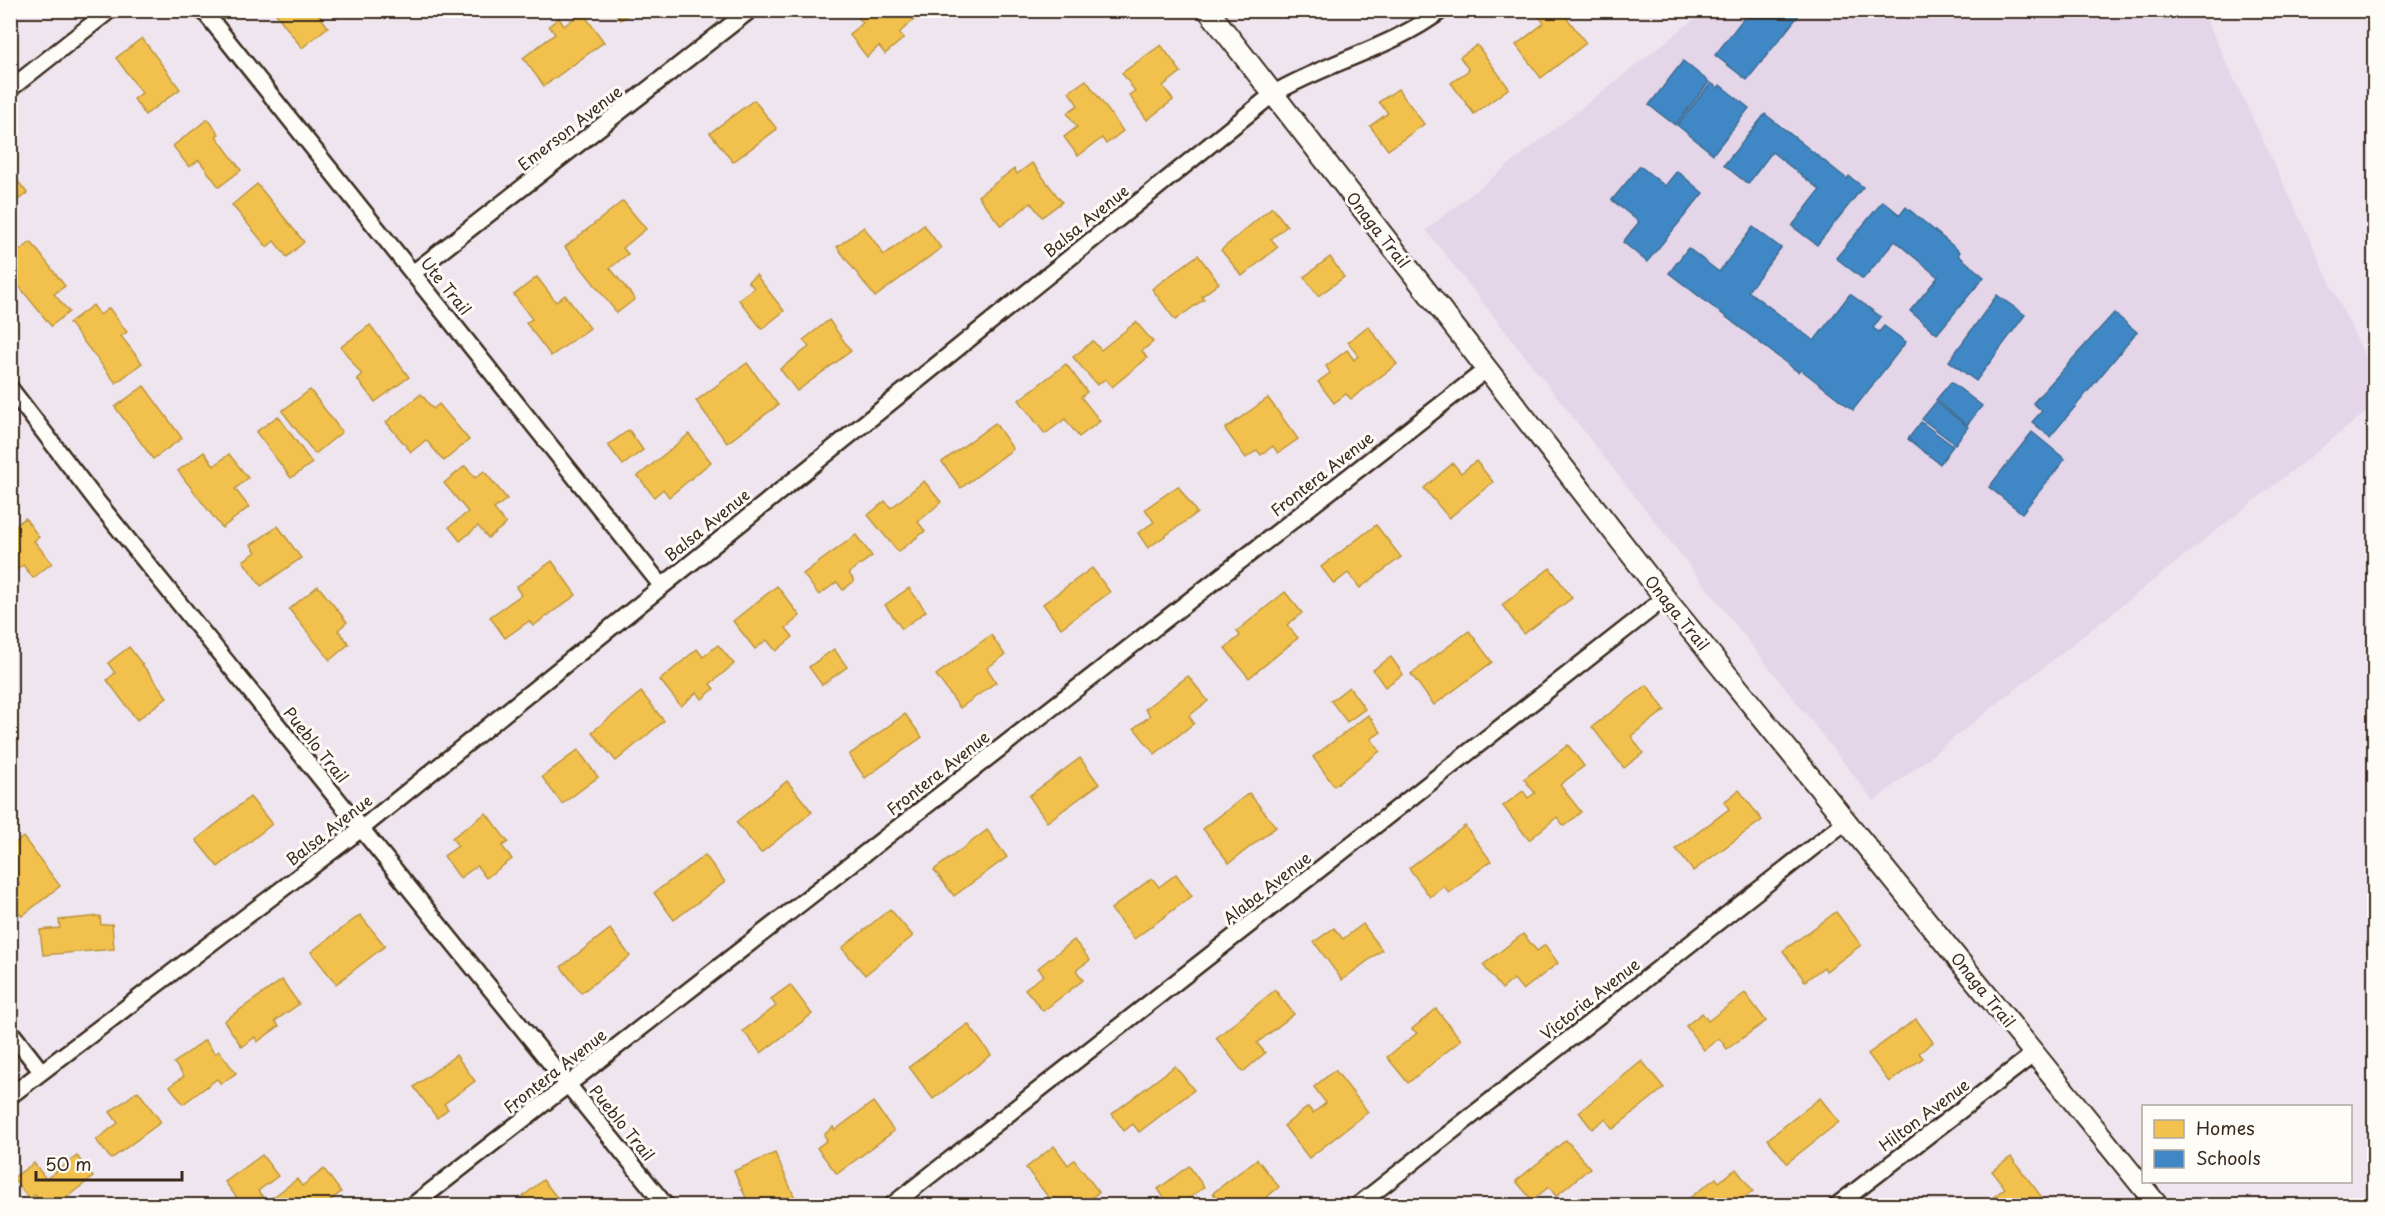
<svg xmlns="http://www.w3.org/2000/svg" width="2385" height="1216" viewBox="0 0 2385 1216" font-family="'Playpen Sans',sans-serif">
  <rect width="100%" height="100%" fill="#eee5ef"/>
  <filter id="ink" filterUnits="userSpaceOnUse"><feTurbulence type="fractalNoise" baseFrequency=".0167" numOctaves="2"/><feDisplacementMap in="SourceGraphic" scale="12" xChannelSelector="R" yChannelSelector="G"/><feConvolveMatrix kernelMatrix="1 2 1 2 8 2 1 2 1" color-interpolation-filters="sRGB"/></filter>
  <g filter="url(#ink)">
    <path fill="#e4d5e9" d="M1705,11H2202L2374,376V406L1874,801L1426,230Z"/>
    <g fill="#f2c14e" stroke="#bb9440" stroke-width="1.5">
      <path d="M273,10H315L328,27L302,48Z"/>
      <path d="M613,10H634L621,20Z"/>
      <path d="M866,10H907L914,20L899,33L904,38L885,54L879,46L867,57L849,34L863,23L858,18Z"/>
      <path d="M1534,10H1561L1586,43L1541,78L1516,45L1544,23Z"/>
      <path d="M582,12L604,42L544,86L523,58L555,34L549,26L559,18L564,26Z"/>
      <path d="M142,38L180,89L145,115L134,99L142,93L116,58Z"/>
      <path d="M1161,45L1181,72L1163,86L1173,100L1147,120L1129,95L1135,91L1122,73Z"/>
      <path d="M1477,45L1509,88L1474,114L1451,83L1469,70L1460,57Z"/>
      <path d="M1086,80L1123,131L1106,144L1102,138L1078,156L1064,137L1077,127L1067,113L1078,105L1069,92Z"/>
      <path d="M1398,89L1424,124L1388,150L1370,126L1388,113L1379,102Z"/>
      <path d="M754,100L777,129L733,162L710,133Z"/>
      <path d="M208,119L219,134L216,136L241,170L219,187L199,160L189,167L173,146Z"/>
      <path d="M1032,163L1062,202L1042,217L1031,203L1001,226L978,196L1014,169L1017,174Z"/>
      <path d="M10,171L27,193L12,205L10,202Z"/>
      <path d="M257,184L304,242L287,257L274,241L267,247L232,205Z"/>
      <path d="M623,201L646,229L623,248L628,254L610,268L635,299L617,313L565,247Z"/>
      <path d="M1272,207L1287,226L1271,239L1278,247L1242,276L1221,250Z"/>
      <path d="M924,225L941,248L875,297L837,247L864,227L884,255Z"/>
      <path d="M31,242L65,286L54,294L69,312L51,326L10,275V258Z"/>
      <path d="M1198,255L1219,283L1202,296L1204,299L1175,320L1152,289Z"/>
      <path d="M1330,257L1344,277L1318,296L1304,277Z"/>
      <path d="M756,275L784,311L762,329L739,300L754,288L748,281Z"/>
      <path d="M537,277L556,302L565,295L590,328L551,356L526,323L532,319L514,295Z"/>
      <path d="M93,305L100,315L109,308L127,332L121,336L142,363L116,383L69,323Z"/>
      <path d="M829,320L851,351L797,391L780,369L809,347L803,340Z"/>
      <path d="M1136,322L1153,342L1142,351L1147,358L1112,387L1105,379L1097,385L1073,357L1093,341L1101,350Z"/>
      <path d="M370,325L409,377L375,402L357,379L362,375L341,347Z"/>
      <path d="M1368,326L1397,364L1351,399L1346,394L1334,403L1318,382L1330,373L1326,366L1347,350L1354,360L1358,356L1348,342Z"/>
      <path d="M747,363L778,405L727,443L696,401Z"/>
      <path d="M1066,364L1087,392L1081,397L1100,421L1079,437L1065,419L1045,434L1019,400Z"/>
      <path d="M144,386L182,438L153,459L115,407Z"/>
      <path d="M310,390L342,432L315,454L282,411Z"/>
      <path d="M421,394L433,409L439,404L469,440L444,461L426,440L411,452L386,422Z"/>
      <path d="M1268,398L1298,439L1278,453L1273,446L1261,455L1257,450L1246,458L1225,429Z"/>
      <path d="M278,416L312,463L291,478L256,432Z"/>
      <path d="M995,423L1013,449L961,488L942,462Z"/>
      <path d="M629,430L643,450L623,465L608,445Z"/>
      <path d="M689,434L711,462L669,497L663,489L654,497L638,476Z"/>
      <path d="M204,452L214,466L229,454L248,478L235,489L249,507L222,528L178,471Z"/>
      <path d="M1476,461L1493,482L1449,518L1424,488L1453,463L1461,473Z"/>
      <path d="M465,466L475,478L484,471L507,499L494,509L506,524L488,538L478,526L460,541L449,527L468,512L444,483Z"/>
      <path d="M924,481L941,502L918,522L925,531L898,552L868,515L885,501L891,508Z"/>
      <path d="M1178,486L1197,513L1148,548L1138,533L1154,522L1145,509Z"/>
      <path d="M25,518L39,537L34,541L52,563L33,578L23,565L10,575V530Z"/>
      <path d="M1376,525L1401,557L1360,588L1348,573L1334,584L1321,567Z"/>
      <path d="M278,526L301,558L261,586L243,561L256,552L251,545Z"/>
      <path d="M856,535L872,556L849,573L854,581L843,590L837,582L819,595L803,574Z"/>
      <path d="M552,561L576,595L533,626L529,621L505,638L490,617L521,595L516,587Z"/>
      <path d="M1092,568L1110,592L1061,628L1043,604Z"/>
      <path d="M1550,568L1572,598L1524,634L1502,605Z"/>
      <path d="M318,586L347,622L338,630L349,644L330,660L289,609Z"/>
      <path d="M777,586L800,616L786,628L793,637L776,651L767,640L755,649L733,621Z"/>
      <path d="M909,588L926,611L902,629L885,605Z"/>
      <path d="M1285,592L1302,613L1287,625L1298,638L1249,678L1225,648L1240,636L1237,631Z"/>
      <path d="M1469,631L1492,662L1434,705L1411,674Z"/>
      <path d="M991,635L1005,655L987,668L996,682L960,708L936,675Z"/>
      <path d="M718,645L734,664L710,684L714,689L702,699L697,692L681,706L660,680L697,649L703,657Z"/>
      <path d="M129,647L167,697L137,720L107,680L115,673L108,663Z"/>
      <path d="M834,649L847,667L822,685L809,667Z"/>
      <path d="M1391,657L1403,674L1385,687L1373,670Z"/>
      <path d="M1188,676L1208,701L1189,716L1194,723L1155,754L1134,728L1150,716L1145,709Z"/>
      <path d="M1647,685L1665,710L1631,736L1643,753L1624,768L1592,727Z"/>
      <path d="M1349,687L1365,709L1347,722L1331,701Z"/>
      <path d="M641,692L664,721L616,761L592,732Z"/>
      <path d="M905,714L922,737L865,778L849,755Z"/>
      <path d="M1368,715L1381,732L1371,739L1380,751L1334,786L1313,757Z"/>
      <path d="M1568,745L1584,766L1560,785L1581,812L1564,826L1557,817L1529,840L1503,806L1523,791L1528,798L1535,793L1524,779Z"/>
      <path d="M578,750L598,777L562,804L542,777Z"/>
      <path d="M1080,758L1099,784L1047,822L1029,796Z"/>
      <path d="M787,781L812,812L761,853L736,822Z"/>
      <path d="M1739,790L1762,820L1693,871L1676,849L1729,809L1724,802Z"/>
      <path d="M1249,793L1276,827L1229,863L1203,829Z"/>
      <path d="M250,797L272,824L218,867L196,840Z"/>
      <path d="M486,813L508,842L502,846L512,859L486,878L477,866L460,878L444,856L458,846L452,838Z"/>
      <path d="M1465,826L1491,861L1449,893L1444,886L1430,897L1409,868Z"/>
      <path d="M987,830L1007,857L954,896L934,870Z"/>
      <path d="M23,837L60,886L22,916L10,902V893L20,885L10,872V847Z"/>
      <path d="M705,855L725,882L674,920L654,893Z"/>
      <path d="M1176,874L1192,896L1134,939L1111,909L1152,878L1159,887Z"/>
      <path d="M890,909L913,936L865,975L842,948Z"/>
      <path d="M1836,912L1861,945L1826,971L1824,967L1805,981L1783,951Z"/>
      <path d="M360,915L385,946L336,984L311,952Z"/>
      <path d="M100,916L101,925L112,924L114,949L43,955L40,930L60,928L59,920Z"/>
      <path d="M1363,924L1382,950L1342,980L1314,942L1334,928L1343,939Z"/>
      <path d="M610,929L630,956L581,993L561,967Z"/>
      <path d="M1523,934L1537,951L1545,945L1558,963L1523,990L1514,979L1502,989L1483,965Z"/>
      <path d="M1074,940L1090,960L1076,970L1083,980L1043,1011L1025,989L1044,975L1038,968Z"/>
      <path d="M282,980L299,1004L275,1021L279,1026L257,1042L255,1037L242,1047L224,1021Z"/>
      <path d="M790,985L812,1014L761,1053L743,1031L776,1006L771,999Z"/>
      <path d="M1275,990L1294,1014L1257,1043L1265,1053L1243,1072L1216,1038Z"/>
      <path d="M1745,993L1766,1021L1727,1049L1719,1038L1704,1050L1686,1026L1702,1013L1708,1021Z"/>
      <path d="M1436,1009L1461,1040L1408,1083L1387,1057L1417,1033L1412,1029Z"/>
      <path d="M1916,1019L1933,1042L1919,1053L1923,1058L1889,1082L1868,1054Z"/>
      <path d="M968,1024L991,1055L933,1099L909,1067Z"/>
      <path d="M205,1040L215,1054L219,1051L236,1073L221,1084L217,1079L183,1104L170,1086L184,1076L174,1063Z"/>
      <path d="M456,1055L475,1081L444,1104L448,1109L437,1118L414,1087Z"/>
      <path d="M1642,1061L1664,1088L1613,1129L1605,1119L1592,1129L1579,1112Z"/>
      <path d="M1175,1066L1194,1090L1139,1132L1133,1124L1124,1131L1112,1114Z"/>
      <path d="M1335,1070L1368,1112L1309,1158L1284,1126L1308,1107L1313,1113L1326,1103L1314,1087Z"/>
      <path d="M138,1091L161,1122L111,1159L96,1140L118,1123L110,1112Z"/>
      <path d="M1820,1098L1839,1122L1787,1163L1768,1139Z"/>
      <path d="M873,1102L894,1131L837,1174L817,1148L827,1140L824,1135L833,1127L835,1130Z"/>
      <path d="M1566,1140L1590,1168L1556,1196L1549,1187L1532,1200L1516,1181Z"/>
      <path d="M1054,1146L1068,1165L1074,1160L1099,1192L1081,1206H1040L1049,1198L1026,1168Z"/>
      <path d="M775,1153L795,1198L778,1206H735L747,1200L734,1171Z"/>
      <path d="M262,1155L278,1176L258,1191L267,1202L297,1179L302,1186L324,1169L341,1192L323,1206H243L225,1182Z"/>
      <path d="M77,1156L93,1177L55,1206H43L35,1195L29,1199L13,1178L34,1163L46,1179Z"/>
      <path d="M2011,1157L2044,1200L2036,1206H1982L2005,1188L1992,1171Z"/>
      <path d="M1257,1159L1279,1187L1258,1204L1259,1206H1212L1218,1200L1213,1193Z"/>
      <path d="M1189,1166L1204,1187L1179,1206H1170L1158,1189Z"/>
      <path d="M1736,1169L1753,1191L1733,1206L1680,1205L1716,1178L1719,1182Z"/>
      <path d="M543,1180L564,1206H521L524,1203L520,1199Z"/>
    </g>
    <g fill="#3f88c5" stroke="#3e6c93" stroke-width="1.5">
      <path d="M1750,10H1803L1747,80L1715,55Z"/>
      <path d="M1683,61L1709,82L1675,125L1649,105Z"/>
      <path d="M1711,83L1718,88L1720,85L1749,108L1713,154L1677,125Z"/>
      <path d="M1765,114L1847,179L1849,176L1863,187L1817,245L1792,226L1820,190L1772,152L1748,184L1724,165Z"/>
      <path d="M1640,166L1665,186L1677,171L1703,193L1647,262L1623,242L1639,222L1612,200Z"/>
      <path d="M1883,201L1900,215L1906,207L1960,252L1958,255L1984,277L1937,334L1910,311L1938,277L1895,241L1863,279L1836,258Z"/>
      <path d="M1753,227L1781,248L1748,291L1814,341L1850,294L1881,317L1873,328L1879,332L1884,326L1906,342L1853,410L1800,369L1798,372L1669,273L1688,248L1719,272Z"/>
      <path d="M1997,295L2025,315L1976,381L1949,361Z"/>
      <path d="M2114,313L2137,332L2050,437L2032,422L2042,411L2033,403Z"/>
      <path d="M1951,382L1982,406L1967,425L1936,400Z"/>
      <path d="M1936,402L1968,427L1955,444L1922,419Z"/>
      <path d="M1921,422L1953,446L1940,464L1908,439Z"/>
      <path d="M2032,432L2065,459L2022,513L1989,487Z"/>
    </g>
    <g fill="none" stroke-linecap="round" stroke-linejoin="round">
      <g stroke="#3b2a1e" stroke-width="20">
        <g id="minor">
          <path d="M203,10L661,585"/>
          <path d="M10,89L110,10"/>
          <path d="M413,273L750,10"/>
          <path d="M10,388L99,504L666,1206"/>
          <path d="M10,1031L41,1071"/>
          <path d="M10,1096L361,829L1273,94C1327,62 1392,48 1442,10"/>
          <path d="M412,1206L1487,369"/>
          <path d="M891,1206L1665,598"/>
          <path d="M1357,1206L1845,822"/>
          <path d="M1836,1206L2035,1053"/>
        </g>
      </g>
      <g stroke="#3b2a1e" stroke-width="24">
        <path id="tertiary" d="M1208,10L1665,598L2158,1206"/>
      </g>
      <use href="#minor" stroke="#fdfcf7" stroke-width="15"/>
      <use href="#tertiary" stroke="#fdfcf7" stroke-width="20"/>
    </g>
  </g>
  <g text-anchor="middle" stroke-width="6" stroke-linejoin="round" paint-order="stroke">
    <g font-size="16" fill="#3b2a1e" stroke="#fdfcf7">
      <text transform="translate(570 128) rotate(-38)" y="6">Emerson Avenue</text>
      <text transform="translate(1086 221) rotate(-39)" y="6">Balsa Avenue</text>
      <text transform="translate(1378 230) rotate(52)" y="6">Onaga Trail</text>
      <text transform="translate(446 286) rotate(51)" y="6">Ute Trail</text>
      <text transform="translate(1322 474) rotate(-38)" y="6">Frontera Avenue</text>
      <text transform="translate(707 525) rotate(-39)" y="6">Balsa Avenue</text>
      <text transform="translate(1677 613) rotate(51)" y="6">Onaga Trail</text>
      <text transform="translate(316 745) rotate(51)" y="6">Pueblo Trail</text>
      <text transform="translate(938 773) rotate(-38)" y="6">Frontera Avenue</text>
      <text transform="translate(329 830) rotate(-38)" y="6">Balsa Avenue</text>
      <text transform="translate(1267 888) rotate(-38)" y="6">Alaba Avenue</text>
      <text transform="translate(1983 990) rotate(51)" y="6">Onaga Trail</text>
      <text transform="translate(1590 999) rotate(-38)" y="6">Victoria Avenue</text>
      <text transform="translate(555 1071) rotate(-38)" y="6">Frontera Avenue</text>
      <text transform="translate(1924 1115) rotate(-37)" y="6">Hilton Avenue</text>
      <text transform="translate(622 1123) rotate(51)" y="6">Pueblo Trail</text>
    </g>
  </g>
  <rect width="2385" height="1216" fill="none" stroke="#fdfcf7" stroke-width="36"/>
  <rect x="18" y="18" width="2349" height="1180" fill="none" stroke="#3b2a1e" stroke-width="2" filter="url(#ink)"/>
  <rect x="2142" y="1105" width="210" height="78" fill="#fdfcf7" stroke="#afa8a0" stroke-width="1.5"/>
  <rect x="2154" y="1120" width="30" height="18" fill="#f2c14e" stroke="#afa8a0" stroke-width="1.5"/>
  <text x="2196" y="1135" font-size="18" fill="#3b2a1e">Homes</text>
  <rect x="2154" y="1150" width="30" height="18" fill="#3f88c5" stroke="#afa8a0" stroke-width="1.5"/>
  <text x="2196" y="1165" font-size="18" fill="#3b2a1e">Schools</text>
  <path d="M36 1171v9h146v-9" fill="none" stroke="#3b2a1e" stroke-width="3"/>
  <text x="45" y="1171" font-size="18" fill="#3b2a1e" stroke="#fdfcf7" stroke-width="4.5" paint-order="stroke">50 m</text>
</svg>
